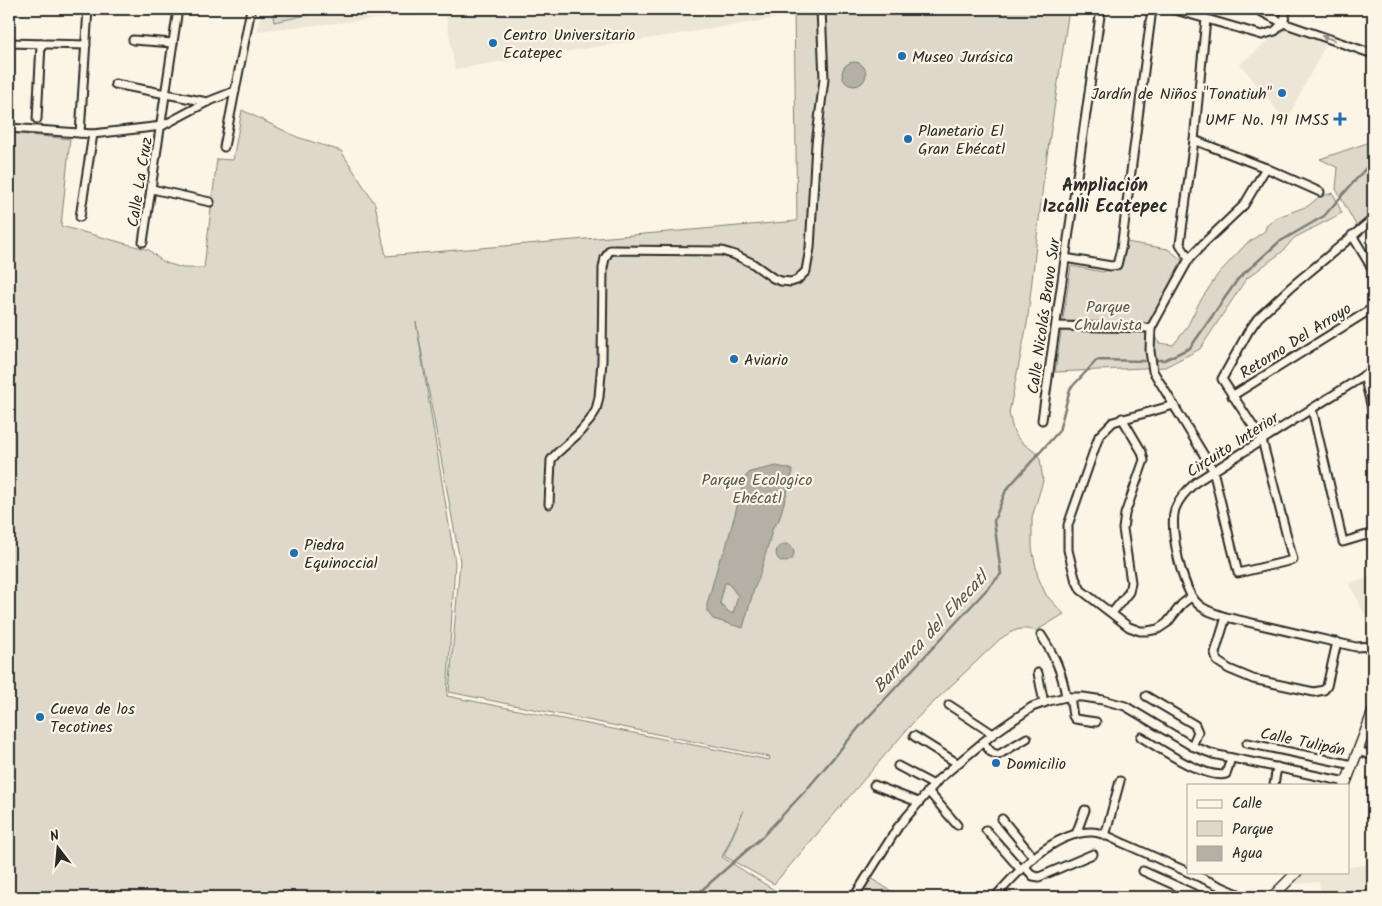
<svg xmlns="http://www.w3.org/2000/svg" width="1382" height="906" viewBox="0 0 1382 906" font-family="Kalam,sans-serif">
  <rect width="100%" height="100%" fill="#fcf5e5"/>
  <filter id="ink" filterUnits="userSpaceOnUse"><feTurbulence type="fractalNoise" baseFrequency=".02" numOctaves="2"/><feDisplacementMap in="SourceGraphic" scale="10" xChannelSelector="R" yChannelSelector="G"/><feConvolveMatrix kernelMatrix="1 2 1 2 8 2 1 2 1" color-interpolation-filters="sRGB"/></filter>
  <g filter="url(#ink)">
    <g fill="#ece6d7">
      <path d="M262,9H792L793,16L455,69L446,16L436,13L257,31Z"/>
      <path d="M1283,29L1326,44L1286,121L1240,64Z"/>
      <path d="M1373,577V631L1349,583Z"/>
      <path d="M1373,864V897H1321L1319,882L1295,884L1306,872H1348V867Z"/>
    </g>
    <g fill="#ded8ca" stroke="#84827a" fill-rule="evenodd">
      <path d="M272,9H311L312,14L274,22Z"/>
      <path d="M794,9H1069L1044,176L1027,324L1009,413L1013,430L1019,440L1036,453L1040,459L1043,481L1032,517V548L1038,577L1046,595L1064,614L1036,631C1020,626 1014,630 1000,639L916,719L774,884L724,856L744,810L722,857L779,893L746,897H9V133L70,139L61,226L149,250L162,261L169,264L183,268H204L217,159L233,160L242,110L297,137L341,151L375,204L386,256L797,221ZM416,322L460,561L449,692L770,757L769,760L447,696L455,562Z"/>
      <path d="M1373,141V214L1357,227L1336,189L1338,168L1320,159Z"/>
      <path d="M1333,193L1342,213L1294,238L1282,252L1246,279L1200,349L1165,367L1055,372L1071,266L1103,272L1121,263L1126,242L1168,249L1182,260L1149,329L1159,343L1173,345L1186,329L1199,303L1218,274L1246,244L1265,231L1266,226L1278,217L1308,206L1319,197Z"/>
      <path d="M871,878L900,897H860Z"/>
    </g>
    <g fill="#b4b0a5" stroke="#7d7b74" fill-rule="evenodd">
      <circle cx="854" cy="74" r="12"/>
      <path d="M776,466L791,469L793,472L779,520L773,527L759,578L754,589L743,628L713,619L707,611V604L720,558L725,551L745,477L750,472ZM725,583H728L738,596L733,613H730L720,603Z"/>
      <circle cx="785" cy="553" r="9"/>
    </g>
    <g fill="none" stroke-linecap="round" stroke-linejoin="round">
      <g stroke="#7d7b74" stroke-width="2.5">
        <path d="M1157,360H1164L1190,348L1238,279L1279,242L1324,216L1373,160"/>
        <path d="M694,897L761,838L807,789L861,725L1001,574L994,521L1006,490L1059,431L1070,389L1097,360L1144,361"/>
      </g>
      <g stroke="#2b2b2b" stroke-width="11">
        <g id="street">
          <path d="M1172,9L1262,35L1275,31L1283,23"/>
          <path d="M1256,9L1283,23L1373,54"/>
          <path d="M1283,23L1287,9"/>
          <path d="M133,40L173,43"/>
          <path d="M9,43L86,45"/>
          <path d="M115,84L207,102"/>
          <path d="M37,119L41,44"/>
          <path d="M9,128L93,134L162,126L207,102L235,91"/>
          <path d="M80,133L88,9"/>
          <path d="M1194,140L1266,168L1320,192"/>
          <path d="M224,147L251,9"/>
          <path d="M1266,168L1244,205L1204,243L1189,259L1175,284L1151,328L1150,351L1153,371L1213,470L1238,573L1293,560L1262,440L1222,379L1248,332L1258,318L1291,287L1373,219"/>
          <path d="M152,189L210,202"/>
          <path d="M80,217L93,134"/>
          <path d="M1352,235L1373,270"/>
          <path d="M143,242L178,9"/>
          <path d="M1065,258L1111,266L1117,265L1121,249L1152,9"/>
          <path d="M1189,259L1180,244L1194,140L1206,19L1202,9"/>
          <path d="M1056,326L1151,328"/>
          <path d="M1373,370L1196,482C1187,490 1179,498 1175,509C1169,529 1182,590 1198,604C1205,611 1216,614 1226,617L1356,647L1373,646"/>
          <path d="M1364,375L1373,413"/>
          <path d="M1232,396L1373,308"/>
          <path d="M1174,405L1113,422L1099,436L1068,525V550L1075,578L1081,590L1129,627L1140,631H1148L1158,629L1167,623L1182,604L1191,597"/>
          <path d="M1312,409L1343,542L1373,533"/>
          <path d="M1042,420L1101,9"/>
          <path d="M549,504L551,460L556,454L578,434L590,420L596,410L599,397L602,361L603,268L605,258L610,250L722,251L735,255L752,263L773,278L781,281L791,282L797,280L806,271L810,248L816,144L824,79L821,9"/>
          <path d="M1112,613L1129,592L1131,582L1123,529L1125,514L1144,460L1142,452L1122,418"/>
          <path d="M1226,617L1215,653L1217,661L1229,669L1253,679L1314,692L1324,690L1327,686L1337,642"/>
          <path d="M1041,635C1055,657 1062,671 1066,697"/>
          <path d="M1038,673L1044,703"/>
          <path d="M1146,696L1195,725L1198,732L1192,746"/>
          <path d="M1070,697L1073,716L1075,719L1096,722"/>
          <path d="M949,705L993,734"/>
          <path d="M914,736L957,763"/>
          <path d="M1141,737C1159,748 1206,780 1226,774L1231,758"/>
          <path d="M983,742L991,752L998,755L1027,738"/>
          <path d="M1247,743L1353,765"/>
          <path d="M1359,751L1370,755L1373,754"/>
          <path d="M898,766L934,785"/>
          <path d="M874,785L918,802"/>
          <path d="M1274,785L1277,767"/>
          <path d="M928,791L957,825"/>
          <path d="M1002,819L1034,858"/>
          <path d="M986,830L1021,870"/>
          <path d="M1076,834L1085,810"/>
          <path d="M1105,836L1120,781"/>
          <path d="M1025,867L1033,876L1039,877L1093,854"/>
          <path d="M1143,871L1201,897"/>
          <path d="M1188,872L1245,897"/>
          <path d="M854,897L898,827L939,779L993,734L1032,707L1049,701L1066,697H1083L1103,700L1125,706L1192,746L1213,754L1346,782"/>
          <path d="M995,897C1019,870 1053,832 1092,832C1103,832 1115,840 1125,844C1146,853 1167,863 1188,872"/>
        </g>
      </g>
      <g stroke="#2b2b2b" stroke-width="12">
        <g id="secondary">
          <path d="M1345,785L1373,711"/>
          <path d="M1272,897L1297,872"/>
        </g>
      </g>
      <use href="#street" stroke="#fcf5e5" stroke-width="7"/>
      <use href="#secondary" stroke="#fcf5e5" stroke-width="9"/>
    </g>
    <defs><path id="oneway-solid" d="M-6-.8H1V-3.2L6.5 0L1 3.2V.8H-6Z" transform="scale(1.25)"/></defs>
    <use fill="#949088" href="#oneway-solid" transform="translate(1328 38) rotate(-161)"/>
  </g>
  <g fill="#1f6fb2" stroke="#fcf5e5" stroke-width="2">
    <circle cx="493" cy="43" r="5"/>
    <circle cx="902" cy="56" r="5"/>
    <circle cx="1282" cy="93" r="5"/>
    <path d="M1337.5 111.5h5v5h5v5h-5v5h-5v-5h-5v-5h5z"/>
    <circle cx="908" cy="139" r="5"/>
    <circle cx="734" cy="359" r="5"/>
    <circle cx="294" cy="553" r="5"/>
    <circle cx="40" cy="717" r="5"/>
    <circle cx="996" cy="763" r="5"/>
  </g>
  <g text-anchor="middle" stroke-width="4.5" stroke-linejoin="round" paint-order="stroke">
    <g font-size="16" fill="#2b2b2b" stroke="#fcf5e5" text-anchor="start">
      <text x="503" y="40">Centro Universitario<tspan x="503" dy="18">Ecatepec</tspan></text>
      <text x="912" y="62">Museo Jurásica</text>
      <text x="1272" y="99" text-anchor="end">Jardín de Niños "Tonatiuh"</text>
      <text x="1329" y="125" text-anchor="end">UMF No. 191 IMSS</text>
      <text x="918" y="136">Planetario El<tspan x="918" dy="18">Gran Ehécatl</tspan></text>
      <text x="744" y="365">Aviario</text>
      <text x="304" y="550">Piedra<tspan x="304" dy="18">Equinoccial</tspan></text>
      <text x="50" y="714">Cueva de los<tspan x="50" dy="18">Tecotines</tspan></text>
      <text x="1006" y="769">Domicilio</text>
    </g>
    <g font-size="16" fill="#2b2b2b" stroke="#fcf5e5">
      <text transform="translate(139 182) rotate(-81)" y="6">Calle La Cruz</text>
      <text transform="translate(1043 316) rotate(-82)" y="6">Calle Nicolás Bravo Sur</text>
      <text transform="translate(1295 340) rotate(-32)" y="6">Retorno Del Arroyo</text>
      <text transform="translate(1232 444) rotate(-33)" y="6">Circuito Interior</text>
      <text transform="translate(1303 741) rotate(12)" y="6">Calle Tulipán</text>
    </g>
    <g font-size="16" fill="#585653" stroke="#fcf5e5">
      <text x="1108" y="312">Parque<tspan x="1108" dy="18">Chulavista</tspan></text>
      <text x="757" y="485">Parque Ecologico<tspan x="757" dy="18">Ehécatl</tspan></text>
    </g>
    <g font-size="18" font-weight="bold" fill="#2b2b2b" stroke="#fcf5e5">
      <text x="1105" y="191">Ampliación<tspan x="1105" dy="21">Izcalli Ecatepec</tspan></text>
    </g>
    <g font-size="18" font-style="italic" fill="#545350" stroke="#fcf5e5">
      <text transform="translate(930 632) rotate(-47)" y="6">Barranca del Ehecatl</text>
    </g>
  </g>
  <rect width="1382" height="906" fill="none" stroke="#fcf5e5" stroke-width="30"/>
  <rect x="15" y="15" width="1352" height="876" fill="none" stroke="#2b2b2b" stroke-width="2" filter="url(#ink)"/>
  <rect x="1187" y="784" width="162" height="90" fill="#fcf5e5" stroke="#a8a49b"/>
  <rect x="1197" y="800" width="25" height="8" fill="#fcf5e5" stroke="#a8a49b"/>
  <text x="1232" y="808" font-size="15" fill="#2b2b2b">Calle</text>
  <rect x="1197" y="821" width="25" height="15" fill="#ded8ca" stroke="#a8a49b"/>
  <text x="1232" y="834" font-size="15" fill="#2b2b2b">Parque</text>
  <rect x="1197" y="846" width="25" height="15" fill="#b4b0a5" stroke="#a8a49b"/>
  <text x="1232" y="858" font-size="15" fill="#2b2b2b">Agua</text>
  <g transform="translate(58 848) rotate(344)" stroke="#fcf5e5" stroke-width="4" paint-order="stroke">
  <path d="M0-4L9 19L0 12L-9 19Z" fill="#2b2b2b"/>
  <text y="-8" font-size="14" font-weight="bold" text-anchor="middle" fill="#2b2b2b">N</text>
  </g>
</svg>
